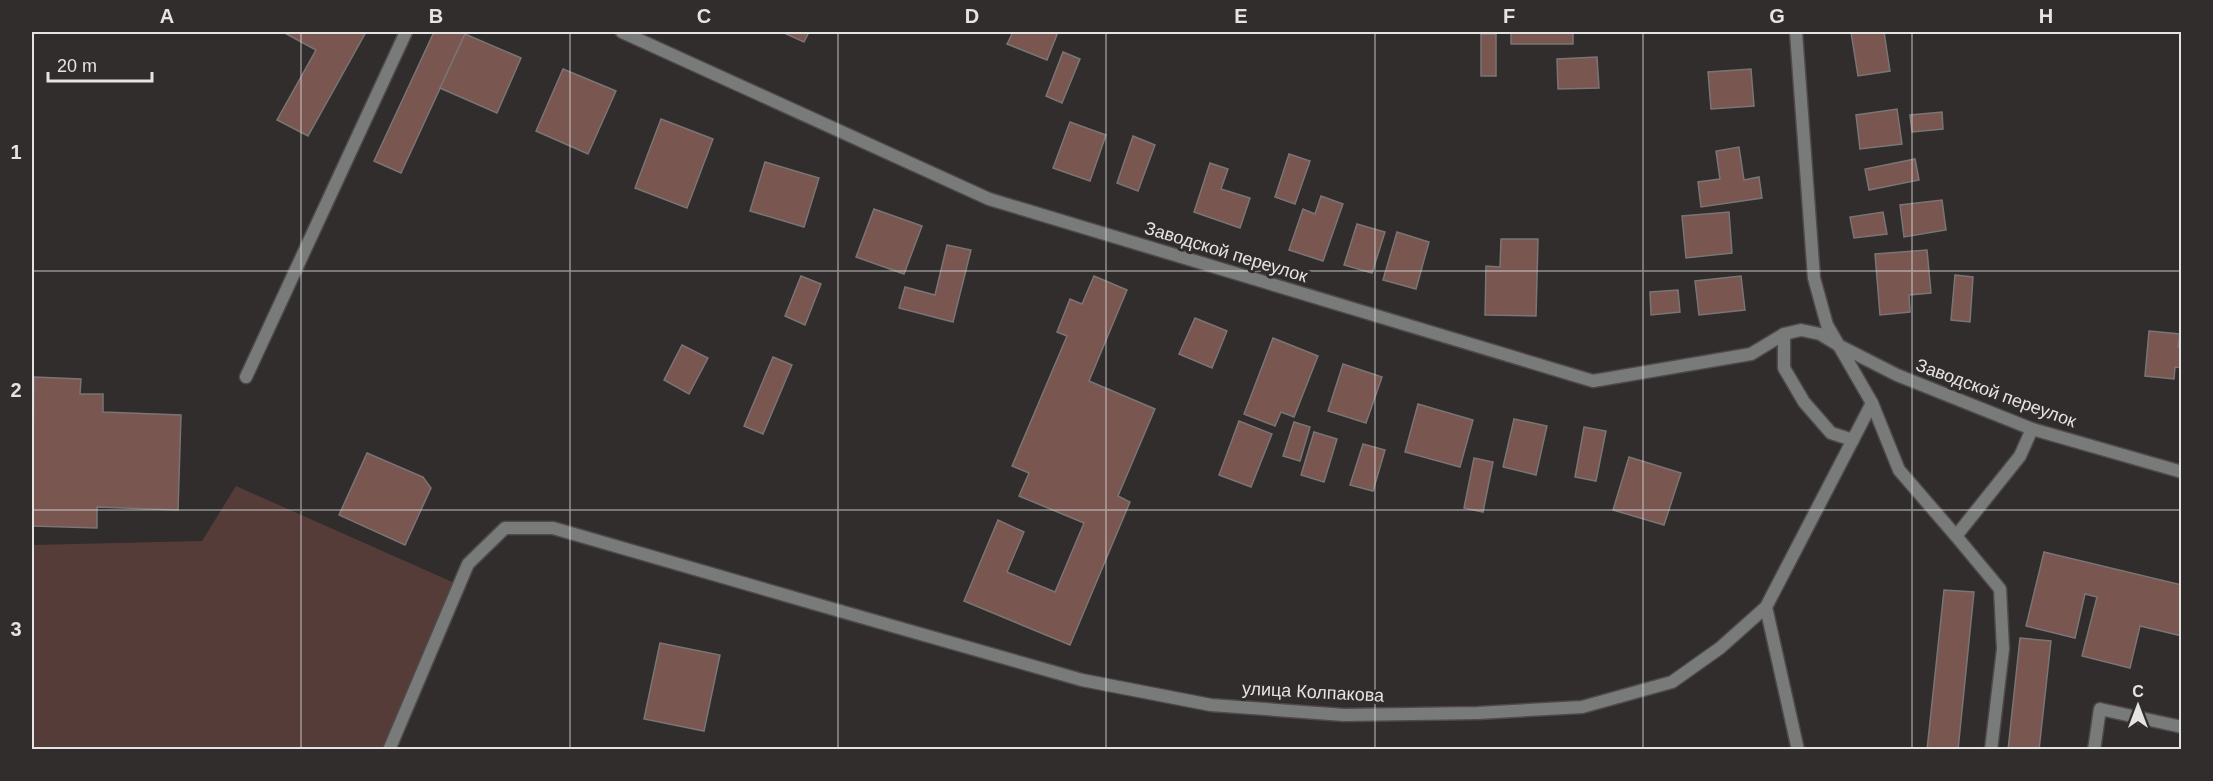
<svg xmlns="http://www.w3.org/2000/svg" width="2213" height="781" viewBox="0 0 2213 781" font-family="Arial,sans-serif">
  <rect width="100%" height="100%" fill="#312d2c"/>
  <path fill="#563c38" d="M236,486L459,585L389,749H32V545L202,541Z"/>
  <g fill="#795650" stroke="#7a7574" stroke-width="1.5">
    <path d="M283,32H366L308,136L277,120L316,50Z"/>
    <path d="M434,32H466L401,173L374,161Z"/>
    <path d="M782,32H809L804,42Z"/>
    <path d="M1013,32H1058L1047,60L1007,44Z"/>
    <rect x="1511" y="32" width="62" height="12"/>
    <path d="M1851,32H1884L1890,71L1858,76Z"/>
    <path d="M465,34L521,58L497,113L440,88Z"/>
    <rect x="1481" y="34" width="15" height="42"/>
    <path d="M1063,52L1080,59L1062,103L1046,96Z"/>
    <path d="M1597,57L1599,88L1558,89L1557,59Z"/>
    <path d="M563,69L616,91L588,154L536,131Z"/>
    <path d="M1751,69L1754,106L1711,109L1708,72Z"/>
    <path d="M1897,109L1902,144L1860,149L1856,115Z"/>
    <path d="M1942,112L1943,129L1912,132L1910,115Z"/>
    <path d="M661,119L713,139L687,208L635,188Z"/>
    <path d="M1070,122L1106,135L1090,181L1053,168Z"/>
    <path d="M1133,136L1155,145L1138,191L1117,183Z"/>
    <path d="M1739,147L1744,180L1759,177L1762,198L1701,207L1698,182L1720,179L1716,151Z"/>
    <path d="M1289,154L1310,161L1295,204L1275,197Z"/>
    <path d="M1915,159L1919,180L1869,190L1865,169Z"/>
    <path d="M765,162L819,178L804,227L750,211Z"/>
    <path d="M1210,163L1228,169L1221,189L1250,198L1240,228L1194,212Z"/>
    <path d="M1321,196L1343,204L1323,261L1289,250L1303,209L1315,214Z"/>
    <path d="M1942,200L1946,230L1904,237L1900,205Z"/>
    <path d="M874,209L922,226L904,274L856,257Z"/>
    <path d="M1729,212L1732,253L1686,258L1682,216Z"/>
    <path d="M1883,212L1887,234L1854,238L1850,217Z"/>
    <path d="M1357,224L1385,232L1372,273L1344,265Z"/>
    <path d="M1397,232L1429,242L1416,289L1383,280Z"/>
    <path d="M1501,239H1538L1536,316L1485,315L1486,266L1500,267Z"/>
    <path d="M947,245L971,250L953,322L899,308L905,287L935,295Z"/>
    <path d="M1927,250L1931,293L1909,295L1910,312L1880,315L1875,254Z"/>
    <path d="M1955,275L1973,277L1970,322L1951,320Z"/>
    <path d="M801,276L821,284L805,325L785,316Z"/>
    <path d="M1094,276L1127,290L1089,381L1155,409L1118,496L1130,502L1070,645L964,601L998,520L1024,532L1007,572L1055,592L1084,523L1019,496L1029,473L1012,466L1067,336L1057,332L1070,299L1082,304Z"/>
    <path d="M1741,276L1745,310L1699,315L1695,281Z"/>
    <path d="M1678,290L1680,312L1651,315L1650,292Z"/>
    <path d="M1195,318L1227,331L1212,368L1179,354Z"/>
    <path d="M2149,331L2180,334L2178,347H2182V368L2175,367L2174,379L2145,376Z"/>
    <path d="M1273,338L1318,356L1294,417L1281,412L1275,426L1244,414Z"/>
    <path d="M682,345L708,358L689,394L664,380Z"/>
    <path d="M773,357L792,365L763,434L744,426Z"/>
    <path d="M1343,364L1382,377L1366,423L1328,411Z"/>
    <path d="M34,377L81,379L80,394H103V412L181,415L178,510L97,507V528L32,526Z"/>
    <path d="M1418,404L1473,420L1460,467L1405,452Z"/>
    <path d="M1514,419L1547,426L1536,475L1503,467Z"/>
    <path d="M1239,421L1272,434L1251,487L1219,475Z"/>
    <path d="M1294,422L1310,427L1300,461L1283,456Z"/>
    <path d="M1584,427L1606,431L1596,481L1575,477Z"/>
    <path d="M1314,432L1337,439L1324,482L1301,475Z"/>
    <path d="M1363,444L1385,450L1373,491L1350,485Z"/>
    <path d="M367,453L423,477L431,488L405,545L339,515Z"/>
    <path d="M1629,457L1681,473L1664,525L1613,510Z"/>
    <path d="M1474,458L1493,462L1483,512L1464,508Z"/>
    <path d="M2044,552L2182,585V636L2140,626L2130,668L2082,656L2097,597L2085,594L2075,638L2026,626Z"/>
    <path d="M1944,590L1974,592L1958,750H1927Z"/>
    <path d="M2020,638L2051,641L2039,750H2008Z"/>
    <path d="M660,643L720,655L704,731L644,719Z"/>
  </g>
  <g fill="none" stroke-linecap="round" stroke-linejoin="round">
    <g stroke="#4e4a49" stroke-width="15">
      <g id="service">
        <path d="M1784,334V368L1804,402L1831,433L1853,440"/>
        <path d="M246,377L406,32"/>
        <path d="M389,750L468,564L505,528H553L840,611"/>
        <path d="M1798,750L1766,607L1872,403"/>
        <path d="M1991,750L2003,649L2000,589L1956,536L2020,456L2032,429"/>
        <path d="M2094,750L2100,709L2182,727"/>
      </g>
    </g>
    <g stroke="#4e4a49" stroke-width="15">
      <g id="minor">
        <path d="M622,32L989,199L1593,381L1751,354L1784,334L1801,330L1820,334L1838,345L1897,375L2032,429L2182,472"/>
        <path d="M1796,32L1814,278L1827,325L1872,403L1899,470L1956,536"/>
        <path d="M840,611L1082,680L1211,705L1344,715L1478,713L1582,707L1672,682L1720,648L1766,607"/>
      </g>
    </g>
    <use href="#service" stroke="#797b7a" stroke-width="12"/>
    <use href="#minor" stroke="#797b7a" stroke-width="12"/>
  </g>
  <path fill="none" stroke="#e6e3e3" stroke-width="1.5" stroke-opacity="0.55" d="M301,32V750M570,32V750M838,32V750M1106,32V750M1375,32V750M1643,32V750M1912,32V750M32,271H2182M32,510H2182"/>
  <g text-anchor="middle" stroke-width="6" stroke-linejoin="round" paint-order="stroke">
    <g font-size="18" fill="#e6e3e3" stroke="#312d2c">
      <text transform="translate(1226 252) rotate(17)" y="6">Заводской переулок</text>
      <text transform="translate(1996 393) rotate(20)" y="6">Заводской переулок</text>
      <text transform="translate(1313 692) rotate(3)" y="6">улица Колпакова</text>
    </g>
  </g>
  <rect width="2213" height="781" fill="none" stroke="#312d2c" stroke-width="66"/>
  <g transform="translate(2138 706)" stroke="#312d2c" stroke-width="4.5" paint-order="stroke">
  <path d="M0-4.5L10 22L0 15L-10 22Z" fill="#e6e3e3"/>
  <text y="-9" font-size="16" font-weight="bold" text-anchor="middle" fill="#e6e3e3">С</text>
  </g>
  <path d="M48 72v9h104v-9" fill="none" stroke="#e6e3e3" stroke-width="3"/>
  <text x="57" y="72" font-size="18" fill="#e6e3e3" stroke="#312d2c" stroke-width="4.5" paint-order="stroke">20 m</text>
  <rect x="33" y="33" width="2147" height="715" fill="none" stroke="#e6e3e3" stroke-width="2"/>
  <g font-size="20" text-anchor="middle" font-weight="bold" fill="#e6e3e3">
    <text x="167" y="23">A</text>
    <text x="436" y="23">B</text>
    <text x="704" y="23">C</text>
    <text x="972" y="23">D</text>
    <text x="1241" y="23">E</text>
    <text x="1509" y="23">F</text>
    <text x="1777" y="23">G</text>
    <text x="2046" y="23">H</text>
    <text x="16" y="159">1</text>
    <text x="16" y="397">2</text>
    <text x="16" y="636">3</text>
  </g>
</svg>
